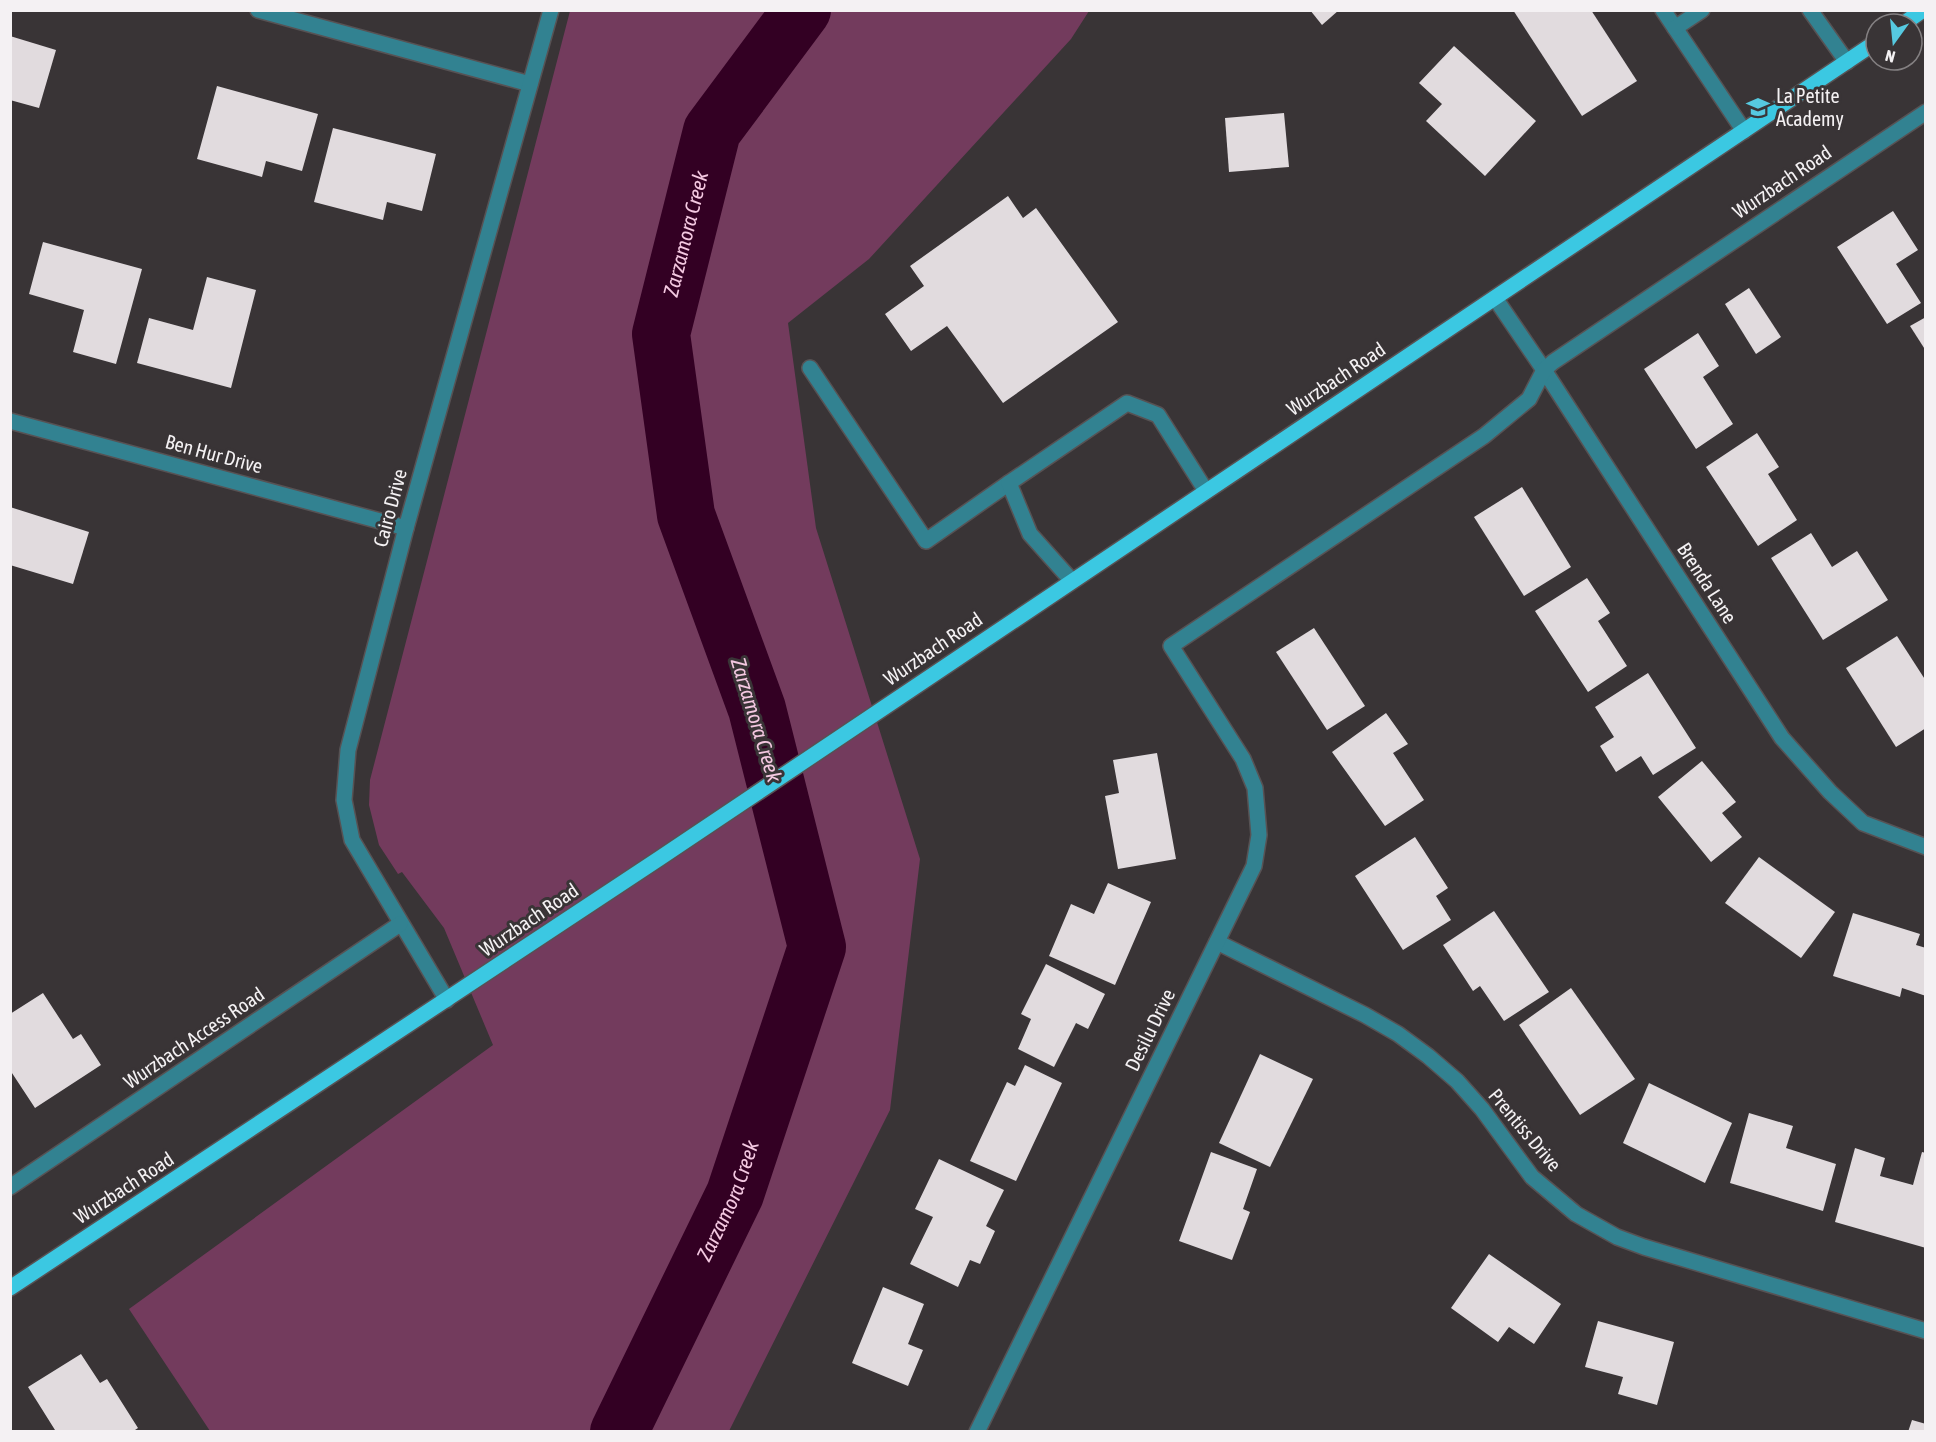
<svg xmlns="http://www.w3.org/2000/svg" width="1936" height="1442" viewBox="0 0 1936 1442" font-family="'Asap Condensed',sans-serif">
  <rect width="100%" height="100%" fill="#393436"/>
  <path fill="#733b5d" d="M570,11H1089L1071,39L869,259L788,323L816,528L920,859L890,1110L729,1431H210L129,1309L493,1045L444,928L402,872L398,874L379,845L369,805L370,780Z"/>
  <g fill="none" stroke-linecap="round" stroke-linejoin="round">
    <path stroke="#330023" stroke-width="58" id="s1" d="M619,1432L735,1194L817,947L757,709L686,515L661,334L712,131L802,10"/>
  </g>
  <g fill="#e1dbde">
    <path d="M1310,10H1339L1322,25Z"/>
    <path d="M1513,10H1591L1637,81L1582,116Z"/>
    <path d="M10,36L56,50L39,108L10,100Z"/>
    <path d="M1454,46L1536,121L1485,176L1426,121L1442,104L1419,83Z"/>
    <path d="M217,86L318,114L302,171L266,161L262,177L197,159Z"/>
    <path d="M1284,113L1289,167L1229,172L1225,118Z"/>
    <path d="M333,128L436,154L422,211L387,202L383,220L314,202Z"/>
    <path d="M1008,196L1023,218L1036,208L1118,322L1003,403L947,326L911,351L885,314L924,286L910,266Z"/>
    <path d="M1893,211L1918,250L1896,264L1921,303L1887,324L1837,247Z"/>
    <path d="M43,242L142,269L116,364L73,352L84,310L29,294Z"/>
    <path d="M207,277L256,290L231,388L137,363L149,318L193,330Z"/>
    <path d="M1749,288L1781,337L1756,354L1725,304Z"/>
    <path d="M1926,317V351L1910,326Z"/>
    <path d="M1698,333L1719,366L1703,377L1733,424L1696,449L1644,369Z"/>
    <path d="M1757,433L1779,467L1768,474L1797,520L1758,546L1706,467Z"/>
    <path d="M1522,487L1571,567L1524,596L1474,517Z"/>
    <path d="M10,507L89,532L73,584L10,565Z"/>
    <path d="M1811,533L1832,567L1857,551L1888,600L1823,640L1771,558Z"/>
    <path d="M1587,578L1610,613L1598,621L1627,666L1588,692L1535,611Z"/>
    <path d="M1314,628L1365,706L1327,730L1276,652Z"/>
    <path d="M1897,636L1926,681V728L1896,747L1846,668Z"/>
    <path d="M1648,673L1696,748L1653,775L1641,756L1616,772L1600,746L1614,737L1595,707Z"/>
    <path d="M1386,713L1408,744L1393,753L1424,800L1385,826L1332,752Z"/>
    <path d="M1157,753L1176,859L1118,869L1105,796L1119,793L1113,760Z"/>
    <path d="M1702,761L1736,802L1722,813L1742,837L1711,862L1658,797Z"/>
    <path d="M1415,837L1448,888L1436,896L1451,920L1403,950L1355,876Z"/>
    <path d="M1759,857L1835,912L1801,958L1725,903Z"/>
    <path d="M1108,883L1151,902L1115,985L1049,956L1071,904L1094,914Z"/>
    <path d="M1494,911L1549,992L1504,1021L1480,986L1473,991L1443,945Z"/>
    <path d="M1853,913L1920,934L1916,945L1926,948V996L1902,988L1900,997L1833,976Z"/>
    <path d="M1046,964L1105,994L1088,1029L1076,1023L1054,1067L1018,1049L1031,1019L1021,1014Z"/>
    <path d="M1571,988L1635,1079L1580,1115L1519,1025Z"/>
    <path d="M43,993L73,1039L81,1034L101,1065L35,1108L10,1070V1014Z"/>
    <path d="M1260,1054L1313,1079L1270,1167L1219,1143Z"/>
    <path d="M1025,1065L1062,1083L1016,1181L970,1161L1007,1082L1015,1086Z"/>
    <path d="M1649,1083L1732,1123L1705,1183L1623,1143Z"/>
    <path d="M1749,1113L1793,1126L1786,1148L1836,1164L1823,1211L1730,1183Z"/>
    <path d="M1855,1148L1885,1158L1880,1176L1913,1185L1922,1152L1926,1153V1248L1835,1222Z"/>
    <path d="M1211,1152L1257,1169L1243,1209L1250,1212L1232,1260L1179,1241Z"/>
    <path d="M939,1159L1004,1190L986,1226L995,1231L980,1264L970,1260L958,1287L910,1264L933,1217L915,1209Z"/>
    <path d="M1489,1254L1561,1304L1534,1344L1509,1327L1498,1342L1451,1308Z"/>
    <path d="M883,1287L924,1304L908,1344L923,1350L908,1386L852,1363Z"/>
    <path d="M1598,1321L1674,1342L1657,1405L1618,1394L1623,1377L1585,1367Z"/>
    <path d="M81,1354L100,1383L107,1379L138,1428L132,1432H52L55,1430L28,1387Z"/>
    <path d="M1912,1420L1926,1424V1432H1908Z"/>
  </g>
  <g fill="none" stroke-linecap="round" stroke-linejoin="round">
    <g stroke="#575254" stroke-width="18">
      <g id="minor">
        <path d="M258,10L530,84"/>
        <path d="M1663,10L1744,131"/>
        <path d="M1810,10L1847,62"/>
        <path d="M1675,28L1702,10"/>
        <path d="M1495,298L1544,370L1782,738L1830,792L1863,823L1926,847"/>
        <path d="M810,368L926,541L1009,483"/>
        <path d="M10,421L406,528"/>
        <path d="M1072,581L1030,534L1009,483L1127,403L1158,415L1206,491"/>
        <path d="M1217,942L1365,1015L1398,1034L1428,1056L1457,1081L1482,1109L1532,1177L1576,1214L1617,1237L1644,1247L1926,1331"/>
        <path d="M447,1000L352,840L344,800L348,750L406,528L551,10"/>
        <path d="M10,1187L400,924"/>
        <path d="M977,1432L1254,866L1259,835L1255,788L1243,759L1171,646L1484,436L1529,399L1544,370L1553,362L1926,112"/>
      </g>
    </g>
    <g stroke="#575254" stroke-width="18">
      <g id="major">
        <path d="M1903,24L1923,10"/>
        <path d="M10,1288L660,858L1876,42"/>
      </g>
    </g>
    <use href="#minor" stroke="#328291" stroke-width="15"/>
    <use href="#major" stroke="#3bc8e2" stroke-width="15"/>
  </g>
  <defs>
    <g id="school-bare" transform="scale(1.8)"><path d="M0-5L7-2L0 1L-7-2ZM-4 1L0 2.5L4 1V4Q0 6-4 4Z" fill="#56c9e0" stroke="#393436" stroke-width="2.5" paint-order="stroke"/></g>
  </defs>
  <g fill-rule="evenodd">
    <use href="#school-bare" x="1758" y="107"/>
  </g>
  <g text-anchor="middle" stroke-width="6" stroke-linejoin="round" paint-order="stroke">
    <g font-size="20" fill="#f4f1f3" stroke="#393436" text-anchor="start">
      <text x="1776" y="103">La Petite<tspan x="1776" dy="23">Academy</tspan></text>
    </g>
    <g font-size="20" fill="#f4f1f3" stroke="#393436">
      <text transform="translate(1782 182) rotate(-34)" y="7">Wurzbach Road</text>
      <text transform="translate(1336 379) rotate(-34)" y="7">Wurzbach Road</text>
      <text transform="translate(214 454) rotate(15)" y="7">Ben Hur Drive</text>
      <text transform="translate(390 508) rotate(-75)" y="7">Cairo Drive</text>
      <text transform="translate(1707 583) rotate(57)" y="7">Brenda Lane</text>
      <text transform="translate(933 649) rotate(-34)" y="7">Wurzbach Road</text>
      <text transform="translate(529 920) rotate(-34)" y="7">Wurzbach Road</text>
      <text transform="translate(1150 1030) rotate(-64)" y="7">Desilu Drive</text>
      <text transform="translate(194 1038) rotate(-34)" y="7">Wurzbach Access Road</text>
      <text transform="translate(1525 1130) rotate(50)" y="7">Prentiss Drive</text>
      <text transform="translate(124 1188) rotate(-33)" y="7">Wurzbach Road</text>
    </g>
    <g font-size="21" font-style="italic" fill="#f4c8e1" stroke="#393436">
      <text dy="7" stroke="none"><textPath href="#s1" startOffset="1263">Zarzamora Creek</textPath></text>
      <text transform="translate(756 720) rotate(73)" y="7">Zarzamora Creek</text>
      <text dy="7" stroke="none"><textPath href="#s1" startOffset="256">Zarzamora Creek</textPath></text>
    </g>
  </g>
  <rect width="1936" height="1442" fill="none" stroke="#f4f1f3" stroke-width="24"/>
  <g transform="translate(1894 42) rotate(195)"><circle r="28" fill="#393436" stroke="#848082" stroke-width="1.5"/>
  <path d="M0-4.5L10 22L0 15L-10 22Z" fill="#56c9e0"/>
  <text y="-9" font-size="16" font-weight="bold" text-anchor="middle" fill="#f4f1f3">N</text>
  </g>
</svg>
